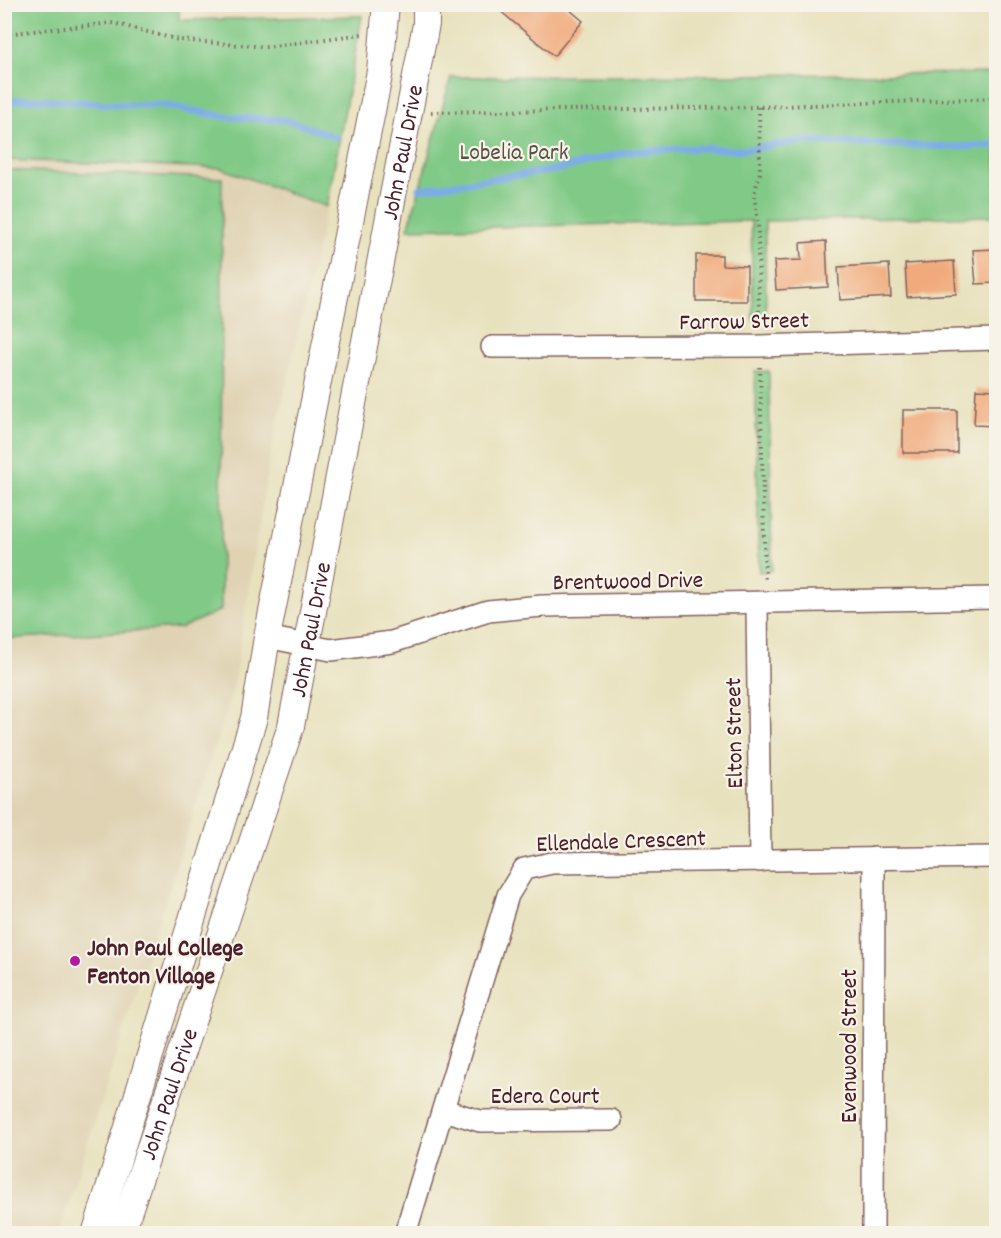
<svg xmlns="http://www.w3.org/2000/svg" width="1001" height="1238" viewBox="0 0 1001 1238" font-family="Dekko,sans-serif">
  <rect width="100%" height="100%" fill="#f7f3e8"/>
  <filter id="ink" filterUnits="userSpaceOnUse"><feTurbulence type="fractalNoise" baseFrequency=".0167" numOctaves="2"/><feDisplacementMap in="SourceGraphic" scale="12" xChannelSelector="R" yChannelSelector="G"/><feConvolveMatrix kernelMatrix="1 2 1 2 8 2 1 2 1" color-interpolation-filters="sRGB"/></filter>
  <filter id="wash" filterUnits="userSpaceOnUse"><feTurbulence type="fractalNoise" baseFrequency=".008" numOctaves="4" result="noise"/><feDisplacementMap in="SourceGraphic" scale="24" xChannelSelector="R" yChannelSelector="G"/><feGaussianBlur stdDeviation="1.35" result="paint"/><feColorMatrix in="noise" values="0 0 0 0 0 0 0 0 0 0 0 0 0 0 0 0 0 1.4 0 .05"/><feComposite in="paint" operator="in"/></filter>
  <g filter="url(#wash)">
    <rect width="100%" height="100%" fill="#e8e1bd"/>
    <path fill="#e0d3b4" d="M5,160L220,168L327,207L270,456L233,689L59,1233L5,1234Z"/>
    <g fill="#80c986" stroke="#657458" stroke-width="1.5">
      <path d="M5,4L179,5V20L362,16L327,207L220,168L5,160Z"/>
      <path d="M996,73V216L765,221L766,319L753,320L751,221L408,229L451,77Z"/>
      <path d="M5,170L222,178L221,610L181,628L5,639Z"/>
      <path d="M769,371L772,571L759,572L755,372Z"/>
    </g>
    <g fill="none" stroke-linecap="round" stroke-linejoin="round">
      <g stroke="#7bace6" stroke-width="7">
        <path d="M4,101L32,99L128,105H162L227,117L287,120L336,137"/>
        <path d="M420,189L556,170L627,152L698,148L744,150L801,141L953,147L996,145"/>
      </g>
    </g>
    <g id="blocks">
      <g fill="#f1aa7b">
        <path d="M504,4H563L583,21L554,56L499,10Z"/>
        <path d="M826,241L828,287L776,290L774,261L801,260L800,243Z"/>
        <path d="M996,249V283L976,284L973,250Z"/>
        <path d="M696,255H722V265L747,266V301H696Z"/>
        <path d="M954,261L956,294L907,297L905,264Z"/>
        <path d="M889,264L891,297L840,300L838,267Z"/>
        <path d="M976,389L996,390V426L974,425Z"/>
        <rect x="903" y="410" width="54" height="43"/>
      </g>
    </g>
  </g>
  <g filter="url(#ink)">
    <use href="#blocks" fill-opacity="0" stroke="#81635e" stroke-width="1.5"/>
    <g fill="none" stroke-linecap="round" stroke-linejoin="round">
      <g stroke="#81635e" stroke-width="24">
        <g id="minor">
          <path d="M492,347L759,346L996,339"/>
          <path d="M757,604L760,861"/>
          <path d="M267,637L331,650L392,642L488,611L542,606L996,598"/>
          <path d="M444,1110L480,1121L611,1120"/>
          <path d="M405,1234L508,895L524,869L552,863L996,857"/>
          <path d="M873,1234L874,858"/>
        </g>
      </g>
      <g stroke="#81635e" stroke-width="28">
        <g id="tertiary">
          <path d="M95,1234L254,718L267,637L380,71L386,4"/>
          <path id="s1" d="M121,1234L291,726L426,24V4"/>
        </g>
      </g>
      <g stroke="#81635e" stroke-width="4" stroke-dasharray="1.5 4.5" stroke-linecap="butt">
        <path d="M4,34L113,23L179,40L266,47L362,34"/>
        <path d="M759,107L760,173L754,194L758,223L759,326"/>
        <path d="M431,112L759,107L996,98"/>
        <path d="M760,367L765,581"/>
      </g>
      <use href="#minor" stroke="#fff" stroke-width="21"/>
      <use href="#tertiary" stroke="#fff" stroke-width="26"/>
    </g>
  </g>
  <circle fill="#b5179e" stroke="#f7f3e8" stroke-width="2" cx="75" cy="961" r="6"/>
  <g text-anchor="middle" stroke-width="4.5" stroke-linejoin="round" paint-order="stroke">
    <g font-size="24" fill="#4a1f2b" stroke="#f7f3e8">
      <text dy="8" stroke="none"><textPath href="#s1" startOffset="1120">John Paul Drive</textPath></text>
      <text transform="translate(744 320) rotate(-1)" y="8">Farrow Street</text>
      <text transform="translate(628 580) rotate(-1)" y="8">Brentwood Drive</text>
      <text dy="8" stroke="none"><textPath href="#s1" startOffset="634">John Paul Drive</textPath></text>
      <text transform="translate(733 733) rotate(-91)" y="8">Elton Street</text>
      <text transform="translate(621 840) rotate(-2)" y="8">Ellendale Crescent</text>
      <text transform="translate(848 1046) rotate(-90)" y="8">Evenwood Street</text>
      <text dy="8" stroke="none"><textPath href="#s1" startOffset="148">John Paul Drive</textPath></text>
      <text x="545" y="1103">Edera Court</text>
    </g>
    <g font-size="24" fill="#5a5246" stroke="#f7f3e8">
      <text x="514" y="159">Lobelia Park</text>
    </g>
    <g font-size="24" font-weight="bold" fill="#4a1f2b" stroke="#f7f3e8" text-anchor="start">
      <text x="87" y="955">John Paul College<tspan x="87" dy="28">Fenton Village</tspan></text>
    </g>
  </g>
  <rect width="1001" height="1238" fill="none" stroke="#f7f3e8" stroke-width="24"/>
</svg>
